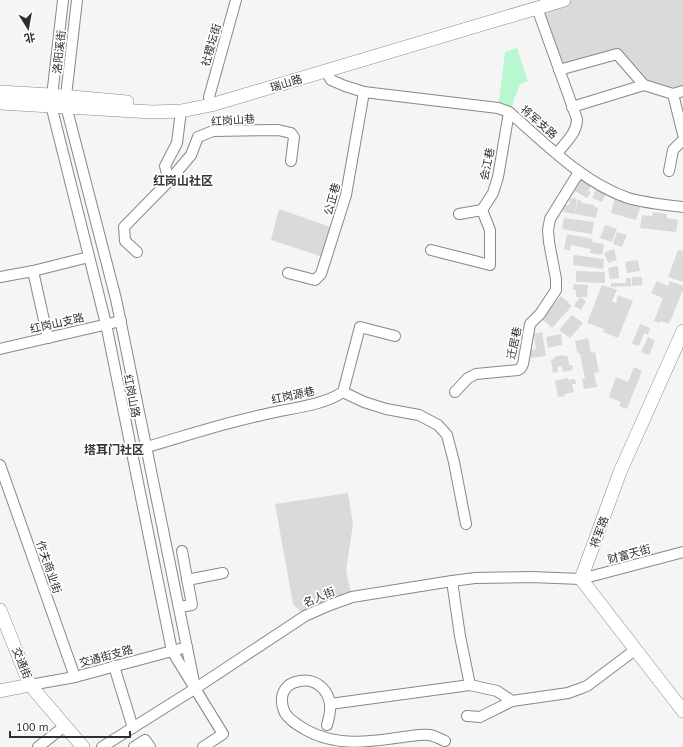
<svg xmlns="http://www.w3.org/2000/svg" width="683" height="747" viewBox="0 0 683 747" font-family="'PT Sans','Noto Sans SC',sans-serif">
  <rect width="100%" height="100%" fill="#f5f5f6"/>
  <path fill="#b8f7d0" d="M517,48L528,81L520,84L509,112L498,108L505,52Z"/>
  <g fill="#dbdada">
    <path d="M564,0H683V91L644,85L617,54L559,70L537,8Z"/>
    <path d="M580,178L592,185L588,191L591,192L587,198L573,190Z"/>
    <path d="M597,187L607,191L602,202L592,198Z"/>
    <path d="M615,197L641,204L636,220L611,213Z"/>
    <path d="M570,198L577,199L575,214L563,212L564,205H569Z"/>
    <path d="M578,200L582,201L581,203L594,205V207L598,208L596,218L575,214Z"/>
    <path d="M279,209L336,229L326,258L271,240Z"/>
    <path d="M653,212L667,214V218L678,220L676,232L640,228L642,215L652,216Z"/>
    <path d="M564,218L594,222L592,234L562,229Z"/>
    <path d="M605,225L617,229L612,242L600,238Z"/>
    <path d="M617,232L627,235L622,247L613,244Z"/>
    <path d="M567,234L593,239L592,242L604,244L602,255L590,253L591,249L571,245L570,251L564,249Z"/>
    <path d="M614,249L617,260L608,263L604,253Z"/>
    <path d="M678,250L683,251V282L668,277Z"/>
    <path d="M574,255L604,259L603,269L573,265Z"/>
    <path d="M638,260L640,271L627,273L625,262Z"/>
    <path d="M618,266L619,278L610,279L608,268Z"/>
    <path d="M576,271L605,272V283L576,282Z"/>
    <path d="M632,277H642V285L632,286Z"/>
    <path d="M626,278H631V286L611,287V283H626Z"/>
    <path d="M657,281L668,286L670,281L683,286V290L669,324L661,321L660,323L654,321L663,298L651,293Z"/>
    <path d="M574,284L588,285L587,297H576V290H573Z"/>
    <path d="M602,285L617,290L612,301L616,303L618,295L633,301L618,338L603,332L604,329L587,323Z"/>
    <path d="M561,296L572,306L552,328L541,318Z"/>
    <path d="M580,297L586,301L581,310L574,306Z"/>
    <path d="M572,315L583,323L570,338L559,330Z"/>
    <path d="M640,324L650,328L648,335L644,333L639,346L632,344Z"/>
    <path d="M542,332L546,356L531,358L530,350L536,349L534,334Z"/>
    <path d="M561,334L562,345L548,348L546,337Z"/>
    <path d="M648,337L655,341L649,355L641,352Z"/>
    <path d="M588,338L591,353L595,352L599,372L594,373L597,387L584,389L582,379H585L580,354L577,352L575,341Z"/>
    <path d="M564,355V356H568L569,365H572L573,370L563,372L562,366L558,367V372L553,373L551,360L554,359V357Z"/>
    <path d="M634,367L642,371L627,409L619,406L621,402L609,397L616,377L628,382Z"/>
    <path d="M568,378V380L575,379L576,384H572L574,392L564,394L565,396L558,397L555,381Z"/>
    <path d="M348,493L353,524L346,571L352,597L305,616L293,604L275,504Z"/>
  </g>
  <g fill="none" stroke-linecap="round" stroke-linejoin="round">
    <g stroke="#878889" stroke-width="12">
      <g id="minor">
        <path d="M63,0L51,105L106,324L172,651L223,734L203,747"/>
        <path d="M77,0L66,96V106L116,299L194,682"/>
        <path d="M537,8L577,119C577,133 566,142 557,153"/>
        <path d="M559,70L617,54L644,85L673,94L683,91"/>
        <path d="M326,71L331,80L345,86L364,92L498,108L509,112C545,143 583,183 628,198C645,203 665,205 683,207"/>
        <path d="M673,94L683,134"/>
        <path d="M209,97L236,0"/>
        <path d="M572,107L644,85"/>
        <path d="M669,171L673,150L683,140"/>
        <path d="M169,181L165,166L177,143L181,111"/>
        <path d="M459,214L482,210"/>
        <path d="M431,250L490,265V230L482,210L493,193L498,177L509,112"/>
        <path d="M137,252L125,241L124,227L169,181L191,155L198,137L213,131L278,130L291,133L294,137L291,161"/>
        <path d="M33,271L89,257"/>
        <path d="M288,273L315,280L321,274L346,195L364,92"/>
        <path d="M0,277L33,271L48,338"/>
        <path d="M0,349L121,321"/>
        <path d="M343,392L364,402L386,409L419,415L438,425L447,435L454,462L466,524"/>
        <path d="M455,392L468,378L476,374L518,370L521,368L523,364L530,324L540,314L556,290V279L549,242L548,230L550,219L579,172"/>
        <path d="M147,447C185,436 223,423 262,415C288,408 320,407 343,392L360,327L395,336"/>
        <path d="M0,465L75,677"/>
        <path d="M187,580L223,573"/>
        <path d="M452,581L460,636L470,685"/>
        <path d="M179,607L192,605L182,551"/>
        <path d="M114,666L133,728"/>
        <path d="M30,685L75,677L187,647"/>
        <path d="M330,704L470,685L497,691L512,701L568,693L579,689L587,686L635,650"/>
        <path d="M467,716L480,717L512,701"/>
        <path d="M327,725C329,718 331,711 330,704C328,689 315,678 300,681C295,682 290,683 287,687C280,694 281,705 285,713C290,721 298,725 306,730C337,747 368,742 403,737C412,736 421,734 430,735C435,736 440,739 445,741"/>
        <path d="M38,747L65,726"/>
        <path d="M102,747L196,688L305,616L330,605L352,597L452,581L475,578L531,577L581,579L683,552"/>
        <path d="M134,747L145,740L150,747"/>
      </g>
    </g>
    <g stroke="#878889" stroke-width="14">
      <g id="major">
        <path d="M0,92L51,95L127,102"/>
        <path d="M0,103L152,112L181,111L211,105L564,0"/>
        <path d="M683,331L620,472L581,579L683,711"/>
        <path d="M0,610L30,685L83,747"/>
        <path d="M0,691L30,685"/>
      </g>
    </g>
    <use href="#minor" stroke="#fff" stroke-width="10"/>
    <use href="#major" stroke="#fff" stroke-width="13"/>
  </g>
  <g text-anchor="middle" stroke-width="3.5" stroke-linejoin="round" paint-order="stroke">
    <g font-size="11" fill="#2e2e2e" stroke="#fff">
      <text transform="translate(211 45) rotate(-74)" y="4">社稷坛街</text>
      <text transform="translate(59 52) rotate(-84)" y="4">洛阳溪街</text>
      <text transform="translate(286 83) rotate(-17)" y="4">瑞山路</text>
      <text transform="translate(233 120) rotate(-4)" y="4">红岗山巷</text>
      <text transform="translate(539 122) rotate(41)" y="4">将军支路</text>
      <text transform="translate(487 164) rotate(-78)" y="4">会江巷</text>
      <text transform="translate(332 199) rotate(-75)" y="4">公正巷</text>
      <text transform="translate(57 323) rotate(-13)" y="4">红岗山支路</text>
      <text transform="translate(514 343) rotate(-78)" y="4">迁居巷</text>
      <text transform="translate(293 395) rotate(-12)" y="4">红岗源巷</text>
      <text transform="translate(132 396) rotate(79)" y="4">红岗山路</text>
      <text transform="translate(599 532) rotate(-70)" y="4">将军路</text>
      <text transform="translate(629 554) rotate(-15)" y="4">财富天街</text>
      <text transform="translate(49 567) rotate(71)" y="4">作夫商业街</text>
      <text transform="translate(319 597) rotate(-23)" y="4">名人街</text>
      <text transform="translate(106 656) rotate(-15)" y="4">交通街支路</text>
      <text transform="translate(22 663) rotate(68)" y="4">交通街</text>
    </g>
    <g font-size="12" font-weight="bold" fill="#363637" stroke="#fff">
      <text x="183" y="185">红岗山社区</text>
      <text x="114" y="454">塔耳门社区</text>
    </g>
  </g>
  <g transform="translate(28 28) rotate(169)" stroke="#ffffff" stroke-width="3" paint-order="stroke">
  <path d="M0-3L7 15L0 10L-7 15Z" fill="#2e2e2e"/>
  <text y="-6" font-size="11" font-weight="bold" text-anchor="middle" fill="#2e2e2e">北</text>
  </g>
  <path d="M10 731v6h120v-6" fill="none" stroke="#2e2e2e" stroke-width="2"/>
  <text x="16" y="731" font-size="12" fill="#2e2e2e" stroke="#ffffff" stroke-width="3" paint-order="stroke">100 m</text>
</svg>
